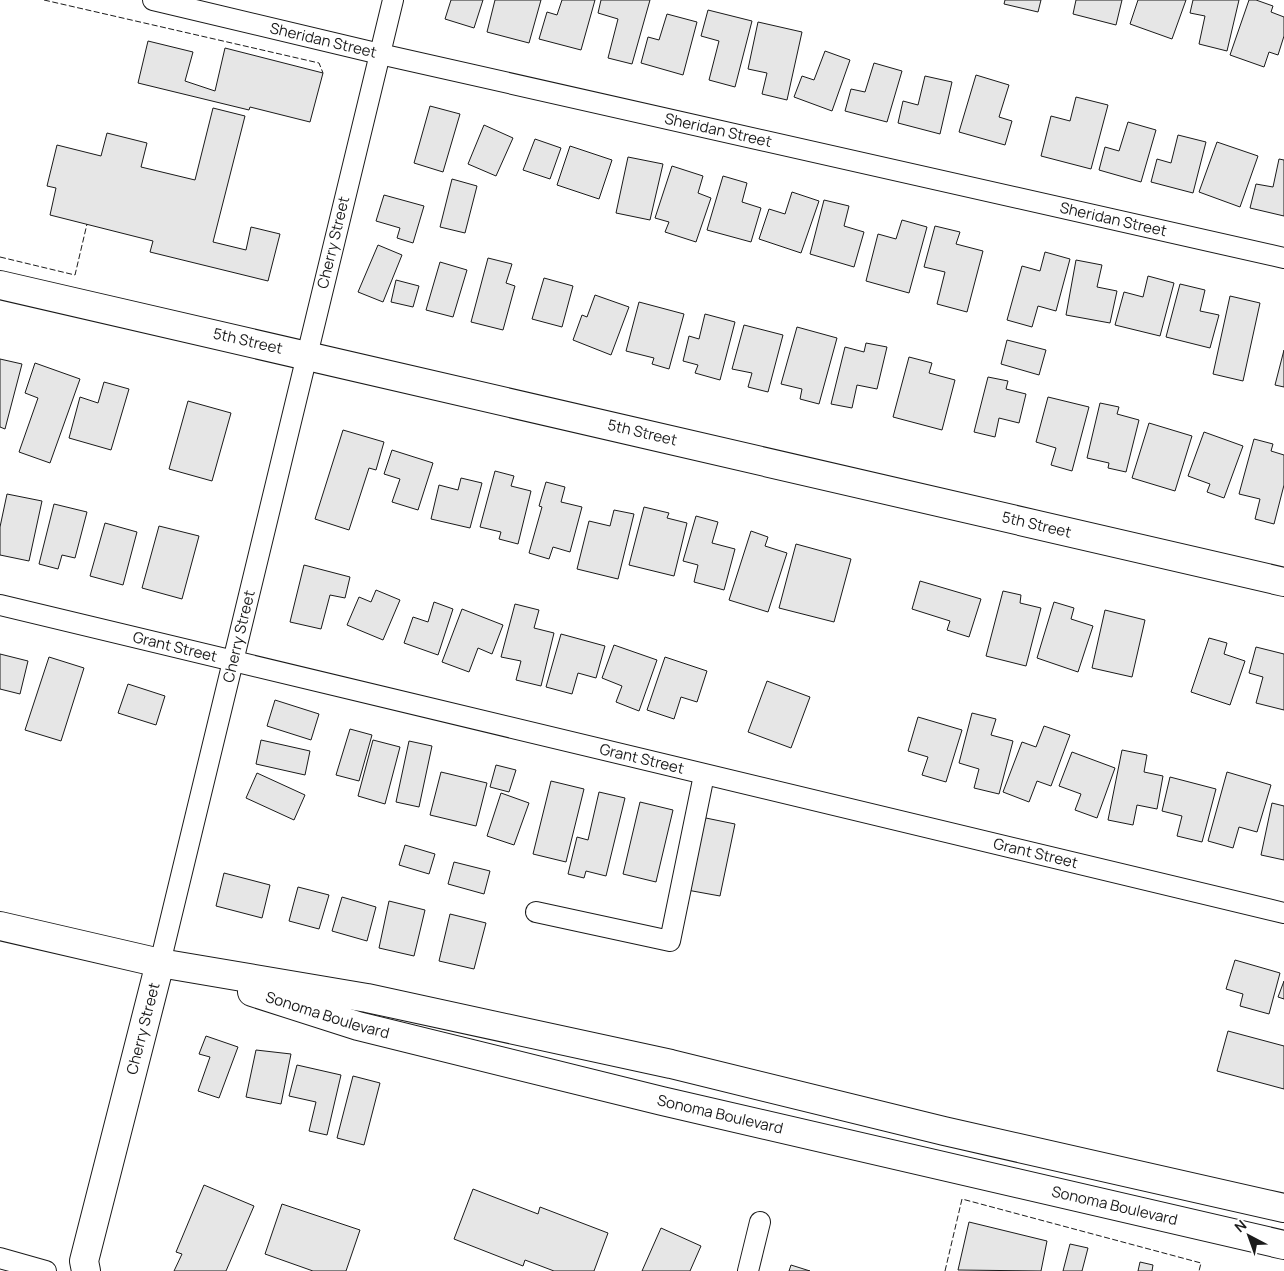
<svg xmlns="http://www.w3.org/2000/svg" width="1284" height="1271" viewBox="0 0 1284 1271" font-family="Manrope,sans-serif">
  <rect width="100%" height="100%" fill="#fff"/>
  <g fill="#e6e6e6" stroke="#1a1a1a">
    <path d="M451,0H483L474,28L445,19Z"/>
    <path d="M495,0H541L529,43L487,32Z"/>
    <path d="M562,0H595L581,50L539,39L547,12L557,15Z"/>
    <path d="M601,0H650L632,64L608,58L618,19L598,13Z"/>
    <path d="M1005,0H1041L1038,12L1004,4Z"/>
    <path d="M1076,0H1122L1116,25L1073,14Z"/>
    <path d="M1138,0H1186L1172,39L1130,24Z"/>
    <path d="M1193,0H1239L1227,51L1199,44L1205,16L1190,13Z"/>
    <path d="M1249,0H1256L1273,6L1271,12L1284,17V36L1278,55L1269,52L1264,67L1230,55Z"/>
    <path d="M708,10L752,21L735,87L709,80L719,41L701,36Z"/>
    <path d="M667,14L697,22L683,75L641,63L648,37L659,40Z"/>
    <path d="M758,22L802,32L787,100L762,94L767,73L748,69Z"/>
    <path d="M148,41L193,52L185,81L215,91L225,48L323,73L310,122L250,107L249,110L138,83Z"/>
    <path d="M825,51L850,60L832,111L794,97L802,76L814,80Z"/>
    <path d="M874,63L902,71L887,122L845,111L851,89L865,92Z"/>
    <path d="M976,75L1009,85L999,117L1012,121L1005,145L959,132Z"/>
    <path d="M925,76L952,82L940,134L898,123L903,101L918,105Z"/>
    <path d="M1076,97L1108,105L1091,169L1041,156L1051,116L1070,121Z"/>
    <path d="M430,106L460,114L443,172L414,163Z"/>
    <path d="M213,108L245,116L213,242L246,250L251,227L280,234L268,281L150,252L153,241L50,215L56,188L47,186L57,145L101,156L107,133L147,143L141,167L195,180Z"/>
    <path d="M1128,122L1156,130L1141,182L1099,170L1105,147L1119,151Z"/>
    <path d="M484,125L513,138L496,176L468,164Z"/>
    <path d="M1178,135L1206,142L1193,193L1151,182L1157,159L1171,163Z"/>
    <path d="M535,139L561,148L550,179L523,170Z"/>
    <path d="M1217,142L1258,156L1240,207L1199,192Z"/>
    <path d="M570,146L612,160L599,199L557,185Z"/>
    <path d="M628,157L663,164L650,220L616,213Z"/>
    <path d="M1279,159L1284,160V216L1250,208L1256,184L1273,187Z"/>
    <path d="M672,166L703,176L698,193L711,198L696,242L665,232L669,222L655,218Z"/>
    <path d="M723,176L747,183L742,202L761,208L751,242L707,230Z"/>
    <path d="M452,179L477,186L465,233L440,227Z"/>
    <path d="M792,192L819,201L801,253L759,239L769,209L785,214Z"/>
    <path d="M384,195L424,206L413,243L397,238L400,228L376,221Z"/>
    <path d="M824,200L849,206L844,226L864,232L854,267L810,254Z"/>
    <path d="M902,220L927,227L909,293L866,281L878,234L896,239Z"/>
    <path d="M935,226L960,232L956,244L983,251L967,312L937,304L945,272L924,267Z"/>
    <path d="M378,245L402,255L383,302L358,292Z"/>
    <path d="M1045,252L1070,259L1056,311L1038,306L1032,327L1007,320L1022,266L1040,271Z"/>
    <path d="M488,258L512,264L506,283L515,286L503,330L471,322Z"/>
    <path d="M1076,260L1102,265L1097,287L1117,291L1110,323L1066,315Z"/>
    <path d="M440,262L467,270L453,317L426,310Z"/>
    <path d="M1148,276L1174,283L1160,336L1115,325L1124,292L1143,297Z"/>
    <path d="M544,278L573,286L562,327L532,319Z"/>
    <path d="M396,280L419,286L413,307L391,302Z"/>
    <path d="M1180,284L1205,290L1200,311L1219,315L1210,348L1166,337Z"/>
    <path d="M595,295L629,307L611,355L573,340L582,315L587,317Z"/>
    <path d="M1230,296L1260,303L1243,381L1213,374Z"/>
    <path d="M639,302L684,314L669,369L652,364L654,358L626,351Z"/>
    <path d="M705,314L735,322L720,380L695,373L698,365L683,361L689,336L699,339Z"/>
    <path d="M744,325L783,335L768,392L748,387L752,373L732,369Z"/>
    <path d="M797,327L837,338L819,404L800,399L802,389L781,384Z"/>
    <path d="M1007,340L1046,350L1039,375L1001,364Z"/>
    <path d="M866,343L887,347L877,389L857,385L852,408L831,404L845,347L864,352Z"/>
    <path d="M1284,350V387L1275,385Z"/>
    <path d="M909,357L932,363L929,373L955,380L942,430L893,417Z"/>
    <path d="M0,359L22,364L5,429L0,427Z"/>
    <path d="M35,363L80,379L50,463L19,452L38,398L25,393Z"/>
    <path d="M988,377L1008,381L1006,389L1026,394L1019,423L999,418L995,437L974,432Z"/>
    <path d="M104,382L129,389L111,450L69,438L80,397L98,403Z"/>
    <path d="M1048,397L1089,407L1072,471L1051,465L1056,448L1036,442Z"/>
    <path d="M188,401L231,413L212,481L169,469Z"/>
    <path d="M1100,403L1119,407L1117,414L1139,420L1126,472L1108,468L1109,463L1087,458Z"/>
    <path d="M1149,423L1192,436L1175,491L1132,478Z"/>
    <path d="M343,430L384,442L376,470L369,468L349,530L315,519Z"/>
    <path d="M1204,432L1243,446L1224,498L1207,492L1210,484L1188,476Z"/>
    <path d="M1254,439L1273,444L1271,451L1284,455V485L1274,524L1255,519L1260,499L1239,494Z"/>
    <path d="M392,450L433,463L418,510L392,502L400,479L384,474Z"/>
    <path d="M495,471L514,476L511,486L531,491L518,544L499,539L501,532L480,527Z"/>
    <path d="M461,478L482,483L470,528L431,519L439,485L458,490Z"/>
    <path d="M546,482L565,487L561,502L582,507L570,552L553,547L549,559L529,553L542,507L539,506Z"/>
    <path d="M7,494L42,501L29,561L0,555V527Z"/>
    <path d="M54,504L87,512L75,558L62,555L58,569L39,564Z"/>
    <path d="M644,507L669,513L667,518L687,523L674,576L629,565Z"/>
    <path d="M614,510L634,514L618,579L577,569L589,521L610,526Z"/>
    <path d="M696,516L718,522L712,543L735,549L724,590L694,582L698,565L683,561Z"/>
    <path d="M105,523L137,532L123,585L90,576Z"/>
    <path d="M159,526L199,536L182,599L142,588Z"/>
    <path d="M751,531L768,537L765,546L787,553L768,612L729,600Z"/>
    <path d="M796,544L851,559L834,622L779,608Z"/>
    <path d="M304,565L350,577L345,598L330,595L321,629L290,622Z"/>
    <path d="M920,581L981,599L969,637L947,630L950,621L912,609Z"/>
    <path d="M376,590L400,600L383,640L347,625L359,597L371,602Z"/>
    <path d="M1003,591L1021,595L1020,603L1041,608L1026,666L986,656Z"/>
    <path d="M434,602L453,609L438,655L404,643L413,617L428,622Z"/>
    <path d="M1054,602L1074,608L1071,619L1093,626L1078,672L1037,658Z"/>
    <path d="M515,604L539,610L534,628L554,633L541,686L516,680L521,661L501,657Z"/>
    <path d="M462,609L503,625L492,654L478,648L469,672L442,662Z"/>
    <path d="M1105,610L1145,620L1132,677L1092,668Z"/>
    <path d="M561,634L605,646L596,678L578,673L572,694L546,687Z"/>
    <path d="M1209,638L1227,643L1224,654L1245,661L1230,705L1191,692Z"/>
    <path d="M614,645L657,660L639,711L616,702L622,686L602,678Z"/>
    <path d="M1256,647L1284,654V710L1256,703L1263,677L1249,673Z"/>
    <path d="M0,654L28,661L20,694L0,689Z"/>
    <path d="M49,657L84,668L61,741L25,730Z"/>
    <path d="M665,657L707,671L697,702L681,697L674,719L647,710Z"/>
    <path d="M767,681L810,697L791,748L748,732Z"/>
    <path d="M128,684L165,696L156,725L118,713Z"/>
    <path d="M275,700L319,714L311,740L267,726Z"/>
    <path d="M972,713L996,719L991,735L1013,741L999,794L974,788L979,769L959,763Z"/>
    <path d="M918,717L962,730L946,782L922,775L928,757L908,751Z"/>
    <path d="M1044,726L1070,735L1051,786L1037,781L1029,802L1003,792L1022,742L1036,747Z"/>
    <path d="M350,729L372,735L359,781L336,775Z"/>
    <path d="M261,740L310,751L305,775L256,764Z"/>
    <path d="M373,740L400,747L385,804L358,796Z"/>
    <path d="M409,741L432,746L419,807L396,802Z"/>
    <path d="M1122,750L1147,755L1144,772L1163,776L1157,809L1137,805L1133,825L1108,820Z"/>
    <path d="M1072,752L1115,768L1097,818L1075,810L1081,794L1059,786Z"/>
    <path d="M496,765L516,770L509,792L490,787Z"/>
    <path d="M441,772L487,783L476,826L430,815Z"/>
    <path d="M1227,772L1271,785L1257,832L1239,827L1233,848L1208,841Z"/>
    <path d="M257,773L305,795L294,820L246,798Z"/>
    <path d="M1170,777L1216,789L1202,842L1177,836L1182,816L1162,811Z"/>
    <path d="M551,781L584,789L566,862L533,854Z"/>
    <path d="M599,792L625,798L606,876L586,871L584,878L568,874L577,837L588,840Z"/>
    <path d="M501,793L529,803L514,845L487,836Z"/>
    <path d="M640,802L673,810L656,882L623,874Z"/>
    <path d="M1272,803L1284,806V860L1261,855Z"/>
    <path d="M701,817L735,824L720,896L687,890Z"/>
    <path d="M405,845L435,854L429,874L399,865Z"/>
    <path d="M454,862L490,871L484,894L448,884Z"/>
    <path d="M224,873L270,885L262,918L216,906Z"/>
    <path d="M298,887L329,895L319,929L289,921Z"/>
    <path d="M342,897L376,907L367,941L332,931Z"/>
    <path d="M389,901L425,910L414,956L379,948Z"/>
    <path d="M450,914L486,923L474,969L439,961Z"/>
    <path d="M1235,960L1280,973L1269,1014L1240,1006L1243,994L1226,989Z"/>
    <path d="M1284,981V999L1278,997Z"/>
    <path d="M1228,1031L1284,1046V1089L1217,1071Z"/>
    <path d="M206,1036L238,1047L219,1098L198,1091L210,1057L199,1054Z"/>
    <path d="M256,1050L291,1054L281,1104L246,1097Z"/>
    <path d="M297,1065L341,1075L327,1135L309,1131L316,1102L289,1096Z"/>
    <path d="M353,1076L380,1083L364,1145L337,1138Z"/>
    <path d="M204,1185L254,1206L226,1271H174L182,1254L176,1252Z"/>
    <path d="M473,1189L538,1214L540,1207L608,1233L594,1271H554L525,1260L523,1266L454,1239Z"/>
    <path d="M282,1204L360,1230L346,1271H313L265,1254Z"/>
    <path d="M969,1222L1047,1241L1041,1271L958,1270Z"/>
    <path d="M661,1228L701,1246L690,1271H642Z"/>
    <path d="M1070,1244L1088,1248L1082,1271H1063Z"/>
    <path d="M1140,1262L1153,1265L1152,1271H1138Z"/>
    <path d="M791,1265L810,1271H789Z"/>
  </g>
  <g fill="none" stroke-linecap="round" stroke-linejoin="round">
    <g stroke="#1a1a1a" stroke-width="22">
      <g id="street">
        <path id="s1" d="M153,0L380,54L1284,258"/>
        <path id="s2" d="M0,605L1284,913"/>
        <path d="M536,912L670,941L704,775"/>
        <path id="s3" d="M160,963C239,642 313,320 393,0"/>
        <path d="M0,1258L46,1271"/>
        <path d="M748,1271L760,1222"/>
      </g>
    </g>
    <g stroke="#1a1a1a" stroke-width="30">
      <g id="secondary">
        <path id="s4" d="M0,285C429,381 856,484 1284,582"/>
        <path id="s5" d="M86,1271L84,1261L160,963"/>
      </g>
    </g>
    <g stroke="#1a1a1a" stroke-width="30">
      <g id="primary">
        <path d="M0,926L160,963L367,998L671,1064L944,1131L1284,1208"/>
        <path id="s6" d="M252,992L358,1026L662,1101L1284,1245"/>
      </g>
    </g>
    <use href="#street" stroke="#fff" stroke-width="20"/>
    <use href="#secondary" stroke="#fff" stroke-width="28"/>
    <use href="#primary" stroke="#fff" stroke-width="28"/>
    <g stroke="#1a1a1a" stroke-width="1" stroke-dasharray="6 2.5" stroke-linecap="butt">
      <path d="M44,0L319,63L323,73"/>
      <path d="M0,257L75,275L87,224"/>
      <path d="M945,1271L962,1199L1201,1263L1199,1271"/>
    </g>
  </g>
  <g text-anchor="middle" stroke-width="4" stroke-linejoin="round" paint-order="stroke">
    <g font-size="15" fill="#1a1a1a" stroke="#fff">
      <text dy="5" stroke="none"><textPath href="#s1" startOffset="175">Sheridan Street</textPath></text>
      <text dy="5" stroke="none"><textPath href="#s1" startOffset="580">Sheridan Street</textPath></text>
      <text dy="5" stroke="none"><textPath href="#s1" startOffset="985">Sheridan Street</textPath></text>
      <text dy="5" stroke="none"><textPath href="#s3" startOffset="741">Cherry Street</textPath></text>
      <text dy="5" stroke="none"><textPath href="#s4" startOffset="254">5th Street</textPath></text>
      <text dy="5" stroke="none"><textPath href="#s4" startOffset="659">5th Street</textPath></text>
      <text dy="5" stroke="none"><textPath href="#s4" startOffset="1064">5th Street</textPath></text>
      <text dy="5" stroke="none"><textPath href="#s3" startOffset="336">Cherry Street</textPath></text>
      <text dy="5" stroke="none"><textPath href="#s2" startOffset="180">Grant Street</textPath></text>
      <text dy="5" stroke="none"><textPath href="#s2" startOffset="660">Grant Street</textPath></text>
      <text dy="5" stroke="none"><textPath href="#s2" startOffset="1065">Grant Street</textPath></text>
      <text dy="5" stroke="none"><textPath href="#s6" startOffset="79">Sonoma Boulevard</textPath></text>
      <text dy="5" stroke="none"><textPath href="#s5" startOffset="250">Cherry Street</textPath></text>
      <text dy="5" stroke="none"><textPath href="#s6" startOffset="484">Sonoma Boulevard</textPath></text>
      <text dy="5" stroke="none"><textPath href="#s6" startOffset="889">Sonoma Boulevard</textPath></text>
    </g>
  </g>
  <g transform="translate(1249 1236) rotate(319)" stroke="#ffffff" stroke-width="4" paint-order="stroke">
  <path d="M0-4L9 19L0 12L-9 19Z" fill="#1a1a1a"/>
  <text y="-8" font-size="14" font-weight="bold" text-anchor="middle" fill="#1a1a1a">N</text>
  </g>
</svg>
